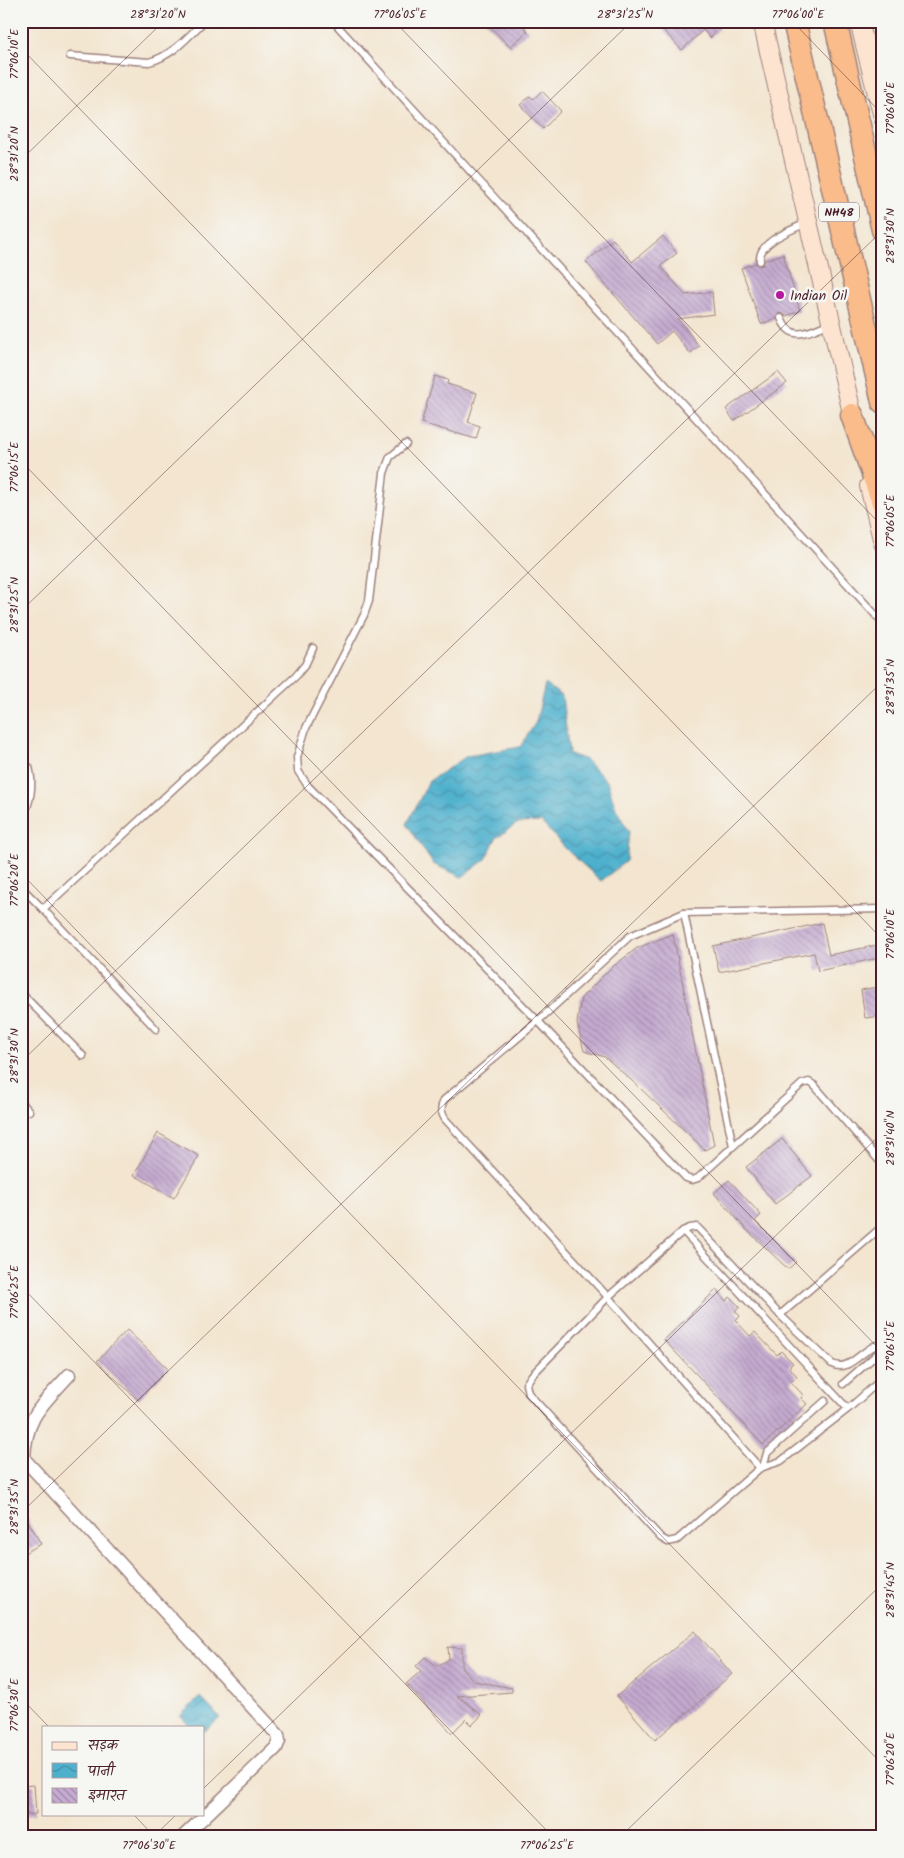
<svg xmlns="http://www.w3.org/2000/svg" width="904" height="1858" viewBox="0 0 904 1858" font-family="Kalam,'Playpen Sans Deva',sans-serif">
  <defs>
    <pattern id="water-waves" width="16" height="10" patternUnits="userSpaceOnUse" patternTransform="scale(1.25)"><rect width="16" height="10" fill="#4eb0cd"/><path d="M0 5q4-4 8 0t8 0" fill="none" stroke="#438fa7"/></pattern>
    <pattern id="building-back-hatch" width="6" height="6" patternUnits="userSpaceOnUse" patternTransform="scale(1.25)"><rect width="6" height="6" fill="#c4aad0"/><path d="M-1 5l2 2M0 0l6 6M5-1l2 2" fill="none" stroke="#a18aa9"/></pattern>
  </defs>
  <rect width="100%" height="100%" fill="#f6f6f2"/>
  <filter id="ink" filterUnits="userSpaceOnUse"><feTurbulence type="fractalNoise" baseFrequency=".02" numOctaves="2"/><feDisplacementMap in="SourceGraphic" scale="10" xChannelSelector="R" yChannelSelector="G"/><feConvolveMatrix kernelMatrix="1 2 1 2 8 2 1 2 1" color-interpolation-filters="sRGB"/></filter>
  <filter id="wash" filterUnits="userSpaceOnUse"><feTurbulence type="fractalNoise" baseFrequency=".0096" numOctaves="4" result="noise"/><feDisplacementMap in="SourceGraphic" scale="20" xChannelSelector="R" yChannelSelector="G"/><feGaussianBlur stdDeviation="1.12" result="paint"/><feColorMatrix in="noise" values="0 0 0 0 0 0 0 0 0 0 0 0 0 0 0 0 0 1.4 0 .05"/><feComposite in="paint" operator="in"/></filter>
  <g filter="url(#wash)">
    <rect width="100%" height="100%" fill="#f3e5cf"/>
    <g fill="url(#water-waves)" stroke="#4c687c">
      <path d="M545,684L562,696L569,754L586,760L607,781L616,809L629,832L626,861L601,881L568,851L541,822L518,823L496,838L486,859L462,877L433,864L407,824L429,781L467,756L520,747L536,722Z"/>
      <path d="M200,1697L220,1718L204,1732V1727H191L180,1716Z"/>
    </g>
    <g id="blocks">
      <g fill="url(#building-back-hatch)">
        <path d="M485,21H519L528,31L510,47Z"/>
        <path d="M666,21H714L720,28L710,38L703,30L682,50L660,27Z"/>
        <path d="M542,91L561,111L543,129L520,105L530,96L533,99Z"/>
        <path d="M663,236L677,253L661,266L685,295L712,292L714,314L678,319L699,346L690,353L672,331L657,344L586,262L613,239L632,262Z"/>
        <path d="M783,254L800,311L786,316L783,314L779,313L776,319L761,324L741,268L756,263L762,266L765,260Z"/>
        <path d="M778,372L787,383L734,421L726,409Z"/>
        <path d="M435,376L448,380L447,384L477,393L468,422L480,426L476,439L421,423Z"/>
        <path d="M822,923L829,955L883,944V957L818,971L814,953L719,972L713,946Z"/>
        <path d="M673,934L714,1145L705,1150L640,1088L605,1057L584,1051L577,1023L581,998L611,968L637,948Z"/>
        <path d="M883,986V1016L865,1018L861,990Z"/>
        <path d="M158,1133L199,1156L174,1198L134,1175Z"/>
        <path d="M782,1139L812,1176L775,1204L746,1167Z"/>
        <path d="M729,1180L761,1215L755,1221L796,1262L788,1269L746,1229L714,1193Z"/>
        <path d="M716,1290L726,1301L730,1297L740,1307L735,1311L740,1316L736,1321L750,1336L755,1332L777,1355L781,1351L793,1363L789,1367L797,1376L791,1382L803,1395L801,1398L807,1404L763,1445L664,1340Z"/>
        <path d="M127,1330L168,1369L138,1400L97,1361Z"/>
        <path d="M21,1508L41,1544L21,1555Z"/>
        <path d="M695,1631L732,1674L655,1740L617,1696Z"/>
        <path d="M448,1647L462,1648V1668L474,1681L512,1688V1692L457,1696L482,1715L472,1725L466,1719L452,1733L406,1684L421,1671L416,1666L425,1657L437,1666L449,1659Z"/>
        <path d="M34,1785L36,1814L21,1815L22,1786Z"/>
      </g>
    </g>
  </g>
  <g filter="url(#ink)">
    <use href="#blocks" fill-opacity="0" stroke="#9e827d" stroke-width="1"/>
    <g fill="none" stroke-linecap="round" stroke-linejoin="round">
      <g stroke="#9e827d" stroke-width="9">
        <g id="lane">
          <path d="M333,21L883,623"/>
          <path d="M70,56L149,62C172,56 188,37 204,21"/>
          <path d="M760,261C757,242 792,230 806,223"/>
          <path d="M781,318C791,344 810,331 830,323"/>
          <path d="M406,444L390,457L384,473L369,601L364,615L306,728L297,757L298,771L308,786L538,1021L686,1178L692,1180L698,1178L802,1084L809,1082L814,1085L883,1165"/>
          <path d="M21,821C30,804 34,785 29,767"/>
          <path d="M21,887L43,909L296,676L305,665L313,648"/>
          <path d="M43,909L156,1029"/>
          <path d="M684,913L733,1146"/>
          <path d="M21,993L83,1056"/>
          <path d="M21,1102L29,1111"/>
          <path d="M683,1231L690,1228L697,1227L780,1315L883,1226"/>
          <path d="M780,1315L832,1364C851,1374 864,1344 883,1344"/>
          <path d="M843,1384L883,1349"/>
          <path d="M848,1409L683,1231L608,1297L532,1375L526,1384L528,1393L661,1538L668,1542L677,1540L760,1468L781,1461L848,1409L883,1378"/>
          <path d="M763,1467L767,1453L825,1401"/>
          <path d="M760,1468L608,1297L445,1119C441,1112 440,1108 444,1100L538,1021L630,936L684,913L883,909"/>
        </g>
      </g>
      <g stroke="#9e827d" stroke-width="15">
        <path id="street" d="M69,1375C42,1405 25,1417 24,1459L278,1735L279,1741L276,1748L183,1837"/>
      </g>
      <g stroke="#9e827d" stroke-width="20">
        <g id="secondary">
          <path d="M762,21L855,426"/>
          <path d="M859,21L883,118"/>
          <path d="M869,486L883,543"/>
        </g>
      </g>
      <g stroke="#9e827d" stroke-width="25">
        <g id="highway">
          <path d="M794,21L883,402"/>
          <path d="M835,21L883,230"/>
          <path d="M852,415L883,502"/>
        </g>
      </g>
      <use href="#lane" stroke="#fff" stroke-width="6"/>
      <use href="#street" stroke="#fff" stroke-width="12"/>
      <use href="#secondary" stroke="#fde4d0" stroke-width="18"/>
      <use href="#highway" stroke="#f9bc8a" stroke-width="22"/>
    </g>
  </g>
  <path fill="none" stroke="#4a1f2b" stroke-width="1" stroke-opacity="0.45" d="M394,21L883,527M792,21L883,115M21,48L883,940M21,160L164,21M21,461L883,1353M21,611L632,21M21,873L883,1765M21,1062L883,230M21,1286L553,1837M21,1513L883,681M21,1698L49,1727M204,1788L883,1132M133,1814L155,1837M153,1837L177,1814M620,1837L883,1583"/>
  <circle fill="#b5179e" stroke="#f6f6f2" stroke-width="2" cx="780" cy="295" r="5"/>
  <g text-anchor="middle" stroke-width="5" stroke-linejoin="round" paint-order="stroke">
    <rect fill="#f6f6f2" stroke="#7e6067" stroke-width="1" x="819" y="202.5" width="40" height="19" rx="4"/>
    <g font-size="12" font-weight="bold" fill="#4a1f2b">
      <text x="839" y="216">NH48</text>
    </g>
    <g font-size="14" fill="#4a1f2b" stroke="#f6f6f2" text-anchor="start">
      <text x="790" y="300">Indian Oil</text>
    </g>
  </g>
  <rect width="904" height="1858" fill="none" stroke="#f6f6f2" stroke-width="55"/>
  <rect x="42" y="1726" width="162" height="90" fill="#f6f6f2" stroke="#b1a0a2"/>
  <rect x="52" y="1742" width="25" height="8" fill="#fde4d0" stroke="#b1a0a2"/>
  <text x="88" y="1750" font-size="15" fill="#4a1f2b">सड़क</text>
  <rect x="52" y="1763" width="25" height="15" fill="url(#water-waves)" stroke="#b1a0a2"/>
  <text x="88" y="1776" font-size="15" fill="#4a1f2b">पानी</text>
  <rect x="52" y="1788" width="25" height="15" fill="url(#building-back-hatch)" stroke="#b1a0a2"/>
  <text x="88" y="1800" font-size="15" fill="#4a1f2b">इमारत</text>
  <rect x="28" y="28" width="848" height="1802" fill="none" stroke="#4a1f2b" stroke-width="2"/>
  <g font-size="12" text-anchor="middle" fill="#4a1f2b">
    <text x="158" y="18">28°31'20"N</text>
    <text x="400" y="18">77°06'05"E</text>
    <text x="625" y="18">28°31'25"N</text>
    <text x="798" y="18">77°06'00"E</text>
    <text transform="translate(14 54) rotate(-90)" y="4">77°06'10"E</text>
    <text transform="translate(890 108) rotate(-90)" y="4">77°06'00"E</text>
    <text transform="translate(14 154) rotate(-90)" y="4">28°31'20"N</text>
    <text transform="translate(890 236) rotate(-90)" y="4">28°31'30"N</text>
    <text transform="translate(14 467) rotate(-90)" y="4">77°06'15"E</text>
    <text transform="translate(890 521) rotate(-90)" y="4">77°06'05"E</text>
    <text transform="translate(14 605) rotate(-90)" y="4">28°31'25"N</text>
    <text transform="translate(890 687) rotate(-90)" y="4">28°31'35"N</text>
    <text transform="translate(14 880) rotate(-90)" y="4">77°06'20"E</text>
    <text transform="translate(890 934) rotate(-90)" y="4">77°06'10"E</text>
    <text transform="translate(14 1056) rotate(-90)" y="4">28°31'30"N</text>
    <text transform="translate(890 1138) rotate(-90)" y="4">28°31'40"N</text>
    <text transform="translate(14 1292) rotate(-90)" y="4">77°06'25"E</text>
    <text transform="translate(890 1346) rotate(-90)" y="4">77°06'15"E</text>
    <text transform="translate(14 1507) rotate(-90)" y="4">28°31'35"N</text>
    <text transform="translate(890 1590) rotate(-90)" y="4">28°31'45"N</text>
    <text transform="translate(14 1705) rotate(-90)" y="4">77°06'30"E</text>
    <text transform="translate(890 1759) rotate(-90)" y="4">77°06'20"E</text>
    <text x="149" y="1849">77°06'30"E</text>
    <text x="547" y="1849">77°06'25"E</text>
  </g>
</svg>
